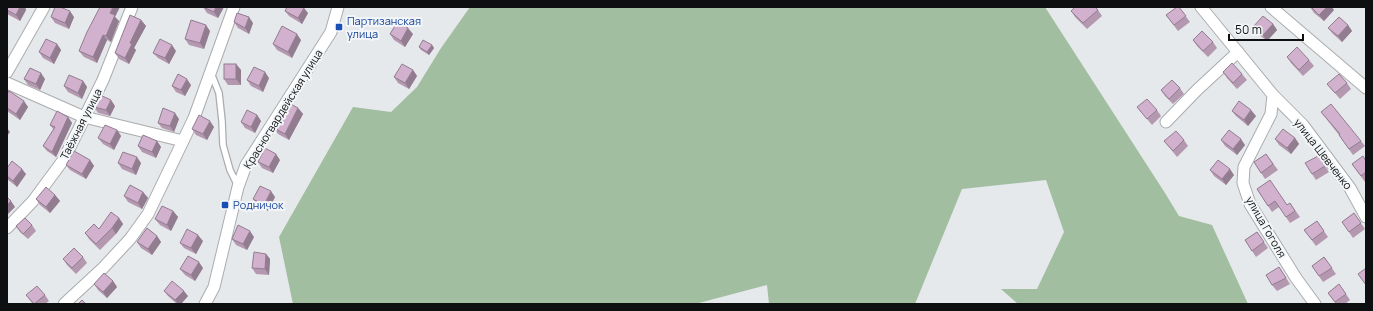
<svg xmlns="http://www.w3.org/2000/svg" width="1373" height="311" viewBox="0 0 1373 311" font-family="Manrope,sans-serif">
  <rect width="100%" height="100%" fill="#e6e9eb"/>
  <path fill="#a2bea0" d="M470,7H1045L1165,193L1179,216L1212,225L1248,304H1018L1001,289H1037L1064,232L1046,180L962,189L915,304H769L767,285L695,304H293L279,237L353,107L391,112L417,87L441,48Z"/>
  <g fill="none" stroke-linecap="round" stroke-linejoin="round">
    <g stroke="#aaacae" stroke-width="8">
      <path id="lane" d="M211,73L219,93L222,121L223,145L230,170L238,186"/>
    </g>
    <g stroke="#aaacae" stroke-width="13">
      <g id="street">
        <path d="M1201,7L1273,95L1271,114L1244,167L1243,183L1250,204L1296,278L1315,304"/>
        <path d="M1271,7L1366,88"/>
        <path d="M7,72L44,7"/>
        <path d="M7,83L84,117L183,141"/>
        <path d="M1273,95L1303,125L1350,188L1366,217"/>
        <path d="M1166,122L1197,90L1238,52"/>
        <path d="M7,228L33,201L64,159L103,80L132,7"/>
        <path d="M64,304L103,268L130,239L148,214L194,118L234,7"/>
        <path d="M205,304L214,287L238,187L246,165L331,32L338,7"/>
      </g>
    </g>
    <use href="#lane" stroke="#fff" stroke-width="5.5"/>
    <use href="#street" stroke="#fff" stroke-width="11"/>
  </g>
  <g fill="#b498b0">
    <path d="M7,7H25L26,10L20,21L7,14Z"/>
    <path d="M203,7H224L218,18L207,13Z"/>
    <path d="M1179,7L1190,22L1178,31L1166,15Z"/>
    <path d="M1310,7L1334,10L1324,21L1314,13Z"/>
    <path d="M1098,10L1102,16L1087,29L1075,17L1071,11Z"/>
    <path d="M285,11L308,13L302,24L289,16Z"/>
    <path d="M51,17H74L69,29L55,23Z"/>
    <path d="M115,17L119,21L111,42L107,40L97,63L84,57L79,51Z"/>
    <path d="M141,20L146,26L134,48L136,50L129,64L119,59L115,53Z"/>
    <path d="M234,22L253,23L249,34L238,28Z"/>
    <path d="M1273,24L1277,30L1267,41L1257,33L1253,27Z"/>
    <path d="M1348,25L1352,31L1342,42L1333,34L1328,28Z"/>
    <path d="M210,31L204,49L189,45L185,39Z"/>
    <path d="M390,34H413L405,47L394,40Z"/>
    <path d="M301,40L292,58L277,50L273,44Z"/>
    <path d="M1193,40L1213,42L1217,48L1208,57L1197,46Z"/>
    <path d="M57,44L61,50L54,64L43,58L39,52Z"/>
    <path d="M432,45L434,48L429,55L421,50L419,47Z"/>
    <path d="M176,51L169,64L158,58L153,53Z"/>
    <path d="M1287,57L1309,60L1314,66L1303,76L1291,63Z"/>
    <path d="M236,64L241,70V85H228L224,79Z"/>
    <path d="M413,70L417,76L409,89L398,83L394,77Z"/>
    <path d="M1223,72L1242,74L1247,80L1237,89L1227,78Z"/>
    <path d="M269,78L263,92L251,86L247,80Z"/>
    <path d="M24,79H45L40,90L28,85Z"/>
    <path d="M83,81L87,87L82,99L68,92L64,86Z"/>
    <path d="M1347,83L1351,89L1340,99L1327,84Z"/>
    <path d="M191,85L185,96L176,92L172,86Z"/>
    <path d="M1180,88L1184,94L1173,104L1165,96L1161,90Z"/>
    <path d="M7,94L28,107L20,120L7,111Z"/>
    <path d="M115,106L110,116L98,113L94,107Z"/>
    <path d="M1137,107L1157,110L1161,116L1152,125Z"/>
    <path d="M298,108L303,114L289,140L278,134L274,128Z"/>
    <path d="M1232,111L1256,116L1248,126L1236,116Z"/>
    <path d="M1321,112L1361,141L1365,146L1353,155L1343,141L1339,135Z"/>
    <path d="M257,115L261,121L255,133L245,128L241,122Z"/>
    <path d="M68,117L72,123L56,157L47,151L43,146L54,130L50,125Z"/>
    <path d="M179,119L174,132L162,128L158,123Z"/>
    <path d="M214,127L207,140L196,135L192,129Z"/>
    <path d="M117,130L121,136L114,150L103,144L98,138Z"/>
    <path d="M1295,138L1299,144L1291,154L1279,145L1275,139Z"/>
    <path d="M1184,140L1188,146L1177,157L1169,147L1164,141Z"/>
    <path d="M1221,140L1245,145L1237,155L1225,146Z"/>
    <path d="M157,141L161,147L156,158L142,152L138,146Z"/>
    <path d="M1266,154L1278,170L1265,179L1254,162Z"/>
    <path d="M1318,156L1329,172L1316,180L1312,174Z"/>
    <path d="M90,160L94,166L86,179L70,170L66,165Z"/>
    <path d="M280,160L273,173L262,168L258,162Z"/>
    <path d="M1366,161V181L1365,182L1352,164Z"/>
    <path d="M118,163H141L136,175L122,169Z"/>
    <path d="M7,168L26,174L17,187L7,179Z"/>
    <path d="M1210,170L1234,175L1226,185L1214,176Z"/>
    <path d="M1257,189L1287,205L1290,203L1300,217L1290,223L1279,207L1272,212Z"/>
    <path d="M143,192L148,198L142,209L128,202L124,196Z"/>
    <path d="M55,195L60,201L50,213L40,205L36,199Z"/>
    <path d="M275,197L268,211L257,205L253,199Z"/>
    <path d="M173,211L178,217L171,231L160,225L155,219Z"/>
    <path d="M1354,213L1365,229L1353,238L1342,222Z"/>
    <path d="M119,218L123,224L116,234L100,250L89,239L85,233L99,229Z"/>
    <path d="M1317,221L1328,237L1316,246L1304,230Z"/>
    <path d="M32,225L36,231L28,239L20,232L16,226Z"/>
    <path d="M1257,232L1268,248L1256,257L1245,240Z"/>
    <path d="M157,236L161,242L152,255L141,248L137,242Z"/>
    <path d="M254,237L247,250L236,245L232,239Z"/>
    <path d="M203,241L196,254L184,248L180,243Z"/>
    <path d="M266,254L270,259L269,275L256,274L252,268Z"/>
    <path d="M83,257L87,263L76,274L67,265L63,259Z"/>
    <path d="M1324,257L1336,274L1323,282L1312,266Z"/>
    <path d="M1279,267L1290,284L1277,291L1272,285Z"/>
    <path d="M203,268L195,281L185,275L180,269Z"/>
    <path d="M113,281L117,287L107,298L98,290L94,284Z"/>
    <path d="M1339,284L1350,300L1345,304H1336L1328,293Z"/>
    <path d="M164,291L188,296L181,304H177L168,296Z"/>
    <path d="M26,295H45L49,301L45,304H33Z"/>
  </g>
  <g fill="#927c90">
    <path d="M20,7H25L26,10L20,21L16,15Z"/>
    <path d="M113,7H120L115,17L119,21L111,42L106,36L110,13Z"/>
    <path d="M216,7H224L218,18L214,12Z"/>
    <path d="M1327,7H1332L1334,10L1324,21L1319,15Z"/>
    <path d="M304,8L308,13L302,24L298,18Z"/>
    <path d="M70,11L74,17L69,29L65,23Z"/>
    <path d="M249,17L253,23L249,34L245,28Z"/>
    <path d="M141,20L146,26L134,48L136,50L129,64L125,58L130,43Z"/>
    <path d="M1273,24L1277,30L1267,41L1263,35Z"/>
    <path d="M206,25L210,31L204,49L200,43Z"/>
    <path d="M1348,25L1352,31L1342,42L1338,36Z"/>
    <path d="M408,28L413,34L405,47L401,41Z"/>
    <path d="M297,34L301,40L292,58L288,52Z"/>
    <path d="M103,35L107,40L97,63L93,57Z"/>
    <path d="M57,44L61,50L54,64L50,58Z"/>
    <path d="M172,45L176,51L169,64L165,58Z"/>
    <path d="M432,45L434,48L429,55L427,52Z"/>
    <path d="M236,64L241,70V85L236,79Z"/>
    <path d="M413,70L417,76L409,89L405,83Z"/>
    <path d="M265,72L269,78L263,92L259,86Z"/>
    <path d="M41,73L45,79L40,90L36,84Z"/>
    <path d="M187,79L191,85L185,96L181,90Z"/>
    <path d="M83,81L87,87L82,99L78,93Z"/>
    <path d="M111,100L115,106L110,116L106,110Z"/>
    <path d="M24,101L28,107L20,120L16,114Z"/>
    <path d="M298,108L303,114L289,140L285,134Z"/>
    <path d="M1251,110L1256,116L1248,126L1244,120Z"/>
    <path d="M175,113L179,119L174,132L170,126Z"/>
    <path d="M257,115L261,121L255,133L251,127Z"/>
    <path d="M68,117L72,123L56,157L52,152Z"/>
    <path d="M210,121L214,127L207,140L203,134Z"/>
    <path d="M7,128L10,132L7,136Z"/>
    <path d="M117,130L121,136L114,150L110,144Z"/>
    <path d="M1295,138L1299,144L1291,154L1287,148Z"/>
    <path d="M1241,139L1245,145L1237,155L1233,149Z"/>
    <path d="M157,141L161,147L156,158L152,152Z"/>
    <path d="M276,154L280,160L273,173L269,167Z"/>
    <path d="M137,157L141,163L136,175L132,169Z"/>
    <path d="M90,160L94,166L86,179L82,174Z"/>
    <path d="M22,169L26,174L17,187L13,181Z"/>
    <path d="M1230,169L1234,175L1226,185L1222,179Z"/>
    <path d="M271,191L275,197L268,211L264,205Z"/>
    <path d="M143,192L148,198L142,209L138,203Z"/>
    <path d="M55,195L60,201L50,213L46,207Z"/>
    <path d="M11,201L15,207L7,215V205Z"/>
    <path d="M173,211L178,217L171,231L167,225Z"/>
    <path d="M119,218L123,224L116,234L112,228Z"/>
    <path d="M250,231L254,237L247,250L243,244Z"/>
    <path d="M198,235L203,241L196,254L191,248Z"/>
    <path d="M157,236L161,242L152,255L148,249Z"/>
    <path d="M266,254L270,259L269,275L265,269Z"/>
    <path d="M199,262L203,268L195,281L191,275Z"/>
    <path d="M113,281L117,287L107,298L103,292Z"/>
    <path d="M184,291L188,296L181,304H178L175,300Z"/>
  </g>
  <g fill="#d1b1cd" stroke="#927c90">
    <path d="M7,7H20L16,15L7,10Z"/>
    <path d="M55,7H60L70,11L65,23L51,17Z"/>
    <path d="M100,7H113L110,13L115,15L106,36L103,35L93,57L79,51L87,32Z"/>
    <path d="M203,7H216L214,12Z"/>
    <path d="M287,7H303L304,8L298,18L285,11Z"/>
    <path d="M1075,7H1095L1098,10L1083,23L1071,11Z"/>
    <path d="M1177,7H1179L1186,16L1174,25L1166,15Z"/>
    <path d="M1311,7H1327L1319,15Z"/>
    <path d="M237,13L249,17L245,28L234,22Z"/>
    <path d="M130,15L141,20L130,43L132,44L125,58L115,53Z"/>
    <path d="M1263,16L1273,24L1263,35L1253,27Z"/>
    <path d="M1339,17L1348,25L1338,36L1328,28Z"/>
    <path d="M191,20L206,25L200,43L185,39Z"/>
    <path d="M398,21L408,28L401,41L390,34Z"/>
    <path d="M282,26L297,34L288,52L273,44Z"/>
    <path d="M1202,31L1213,42L1203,51L1193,40Z"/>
    <path d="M46,39L57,44L50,58L39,52Z"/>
    <path d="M160,39L172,45L165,58L153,53Z"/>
    <path d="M423,40L432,45L427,52L419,47Z"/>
    <path d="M1297,47L1309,60L1299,70L1287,57Z"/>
    <path d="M1232,63L1242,74L1233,83L1223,72Z"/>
    <rect x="224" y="64" width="12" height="15"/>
    <path d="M402,64L413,70L405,83L394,77Z"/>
    <path d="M254,67L265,72L259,86L247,80Z"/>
    <path d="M30,68L41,73L36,84L24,79Z"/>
    <path d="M178,74L187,79L181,90L172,86Z"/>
    <path d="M1339,74L1347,83L1335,93L1327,84Z"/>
    <path d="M69,75L83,81L78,93L64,86Z"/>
    <path d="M1172,80L1180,88L1169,99L1161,90Z"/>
    <path d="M9,91L24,101L16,114L7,108V94Z"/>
    <path d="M100,95L111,100L106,110L94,107Z"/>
    <path d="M1147,99L1157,110L1147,119L1137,107Z"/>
    <path d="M1239,101L1251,110L1244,120L1232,111Z"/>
    <path d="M287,102L298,108L285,134L274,128Z"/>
    <path d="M1331,104L1361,141L1349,149L1339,135L1340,134L1321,112Z"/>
    <path d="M163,108L175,113L170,126L158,123Z"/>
    <path d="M247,110L257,115L251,127L241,122Z"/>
    <path d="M57,111L68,117L52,152L43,146L55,127L50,125Z"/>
    <path d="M199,115L210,121L203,134L192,129Z"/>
    <path d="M105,125L117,130L110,144L98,138Z"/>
    <path d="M1283,129L1295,138L1287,148L1275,139Z"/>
    <path d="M1229,130L1241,139L1233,149L1221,140Z"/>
    <path d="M1176,131L1184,140L1173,151L1164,141Z"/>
    <path d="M143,135L157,141L152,152L138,146Z"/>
    <path d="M265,148L276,154L269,167L258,162Z"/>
    <path d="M74,151L90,160L82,174L66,165Z"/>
    <path d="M123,152L137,157L132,169L118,163Z"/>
    <path d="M1266,154L1273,164L1261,173L1254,162Z"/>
    <path d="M1318,156L1325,166L1312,174L1305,163Z"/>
    <path d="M1363,156L1366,161V172L1361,176L1352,164Z"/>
    <path d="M1218,160L1230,169L1222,179L1210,170Z"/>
    <path d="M12,161L22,169L13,181L7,176V168Z"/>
    <path d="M1270,180L1287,205L1290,203L1295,211L1286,217L1275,201L1268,206L1257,189Z"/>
    <path d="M130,185L143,192L138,203L124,196Z"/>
    <path d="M260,186L271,191L264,205L253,199Z"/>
    <path d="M46,187L55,195L46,207L36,199Z"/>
    <path d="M7,197L11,201L7,205Z"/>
    <path d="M162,206L173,211L167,225L155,219Z"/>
    <path d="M111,212L119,218L112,228L96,244L85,233L94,224L99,229Z"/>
    <path d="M1354,213L1361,223L1349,232L1342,222Z"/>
    <path d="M25,218L32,225L23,234L16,226Z"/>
    <path d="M1317,221L1324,231L1312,240L1304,230Z"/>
    <path d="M238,225L250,231L243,244L232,239Z"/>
    <path d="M147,228L157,236L148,249L137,242Z"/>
    <path d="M187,229L198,235L191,248L180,243Z"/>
    <path d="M1257,232L1264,242L1252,251L1245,240Z"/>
    <path d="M74,248L83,257L72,268L63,259Z"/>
    <path d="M254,252L266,254L265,269L252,268Z"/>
    <path d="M188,256L199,262L191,275L180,269Z"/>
    <path d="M1324,257L1332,268L1319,276L1312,266Z"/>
    <path d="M1279,267L1286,278L1272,285L1266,275Z"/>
    <path d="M1366,268V285L1358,274Z"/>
    <path d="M104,273L113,281L103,292L94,284Z"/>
    <path d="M172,281L184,291L175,300L164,291Z"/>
    <path d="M1339,284L1346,294L1335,302L1328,293Z"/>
    <path d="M37,286L45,295L34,304L26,295Z"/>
    <path d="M82,300L86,304H78Z"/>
  </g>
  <g fill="#1a4fb4" stroke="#f3f6f8" stroke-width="1.5">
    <rect x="335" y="23" width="8" height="8" rx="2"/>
    <rect x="221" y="201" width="8" height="8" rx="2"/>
  </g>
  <g text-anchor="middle" stroke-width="4" stroke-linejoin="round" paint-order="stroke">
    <g font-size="11" fill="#164399" stroke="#f3f6f8" text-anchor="start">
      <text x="347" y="25">Партизанская<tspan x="347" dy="13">улица</tspan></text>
      <text x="233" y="209">Родничок</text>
    </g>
    <g font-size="11" fill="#0e0f10" stroke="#f3f6f8">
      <text transform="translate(283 109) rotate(-58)" y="4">Красногвардейская улица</text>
      <text transform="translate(81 124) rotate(-63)" y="4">Таёжная улица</text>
      <text transform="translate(1323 154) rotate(52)" y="4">улица Шевченко</text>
      <text transform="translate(1266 227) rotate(60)" y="4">улица Гоголя</text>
    </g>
  </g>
  <rect width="1373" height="311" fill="none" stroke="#0e0f10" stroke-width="16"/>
  <path d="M1229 34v6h74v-6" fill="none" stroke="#0e0f10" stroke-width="2"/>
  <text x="1235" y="34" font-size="12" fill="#0e0f10" stroke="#f3f6f8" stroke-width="3" paint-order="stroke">50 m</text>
</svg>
